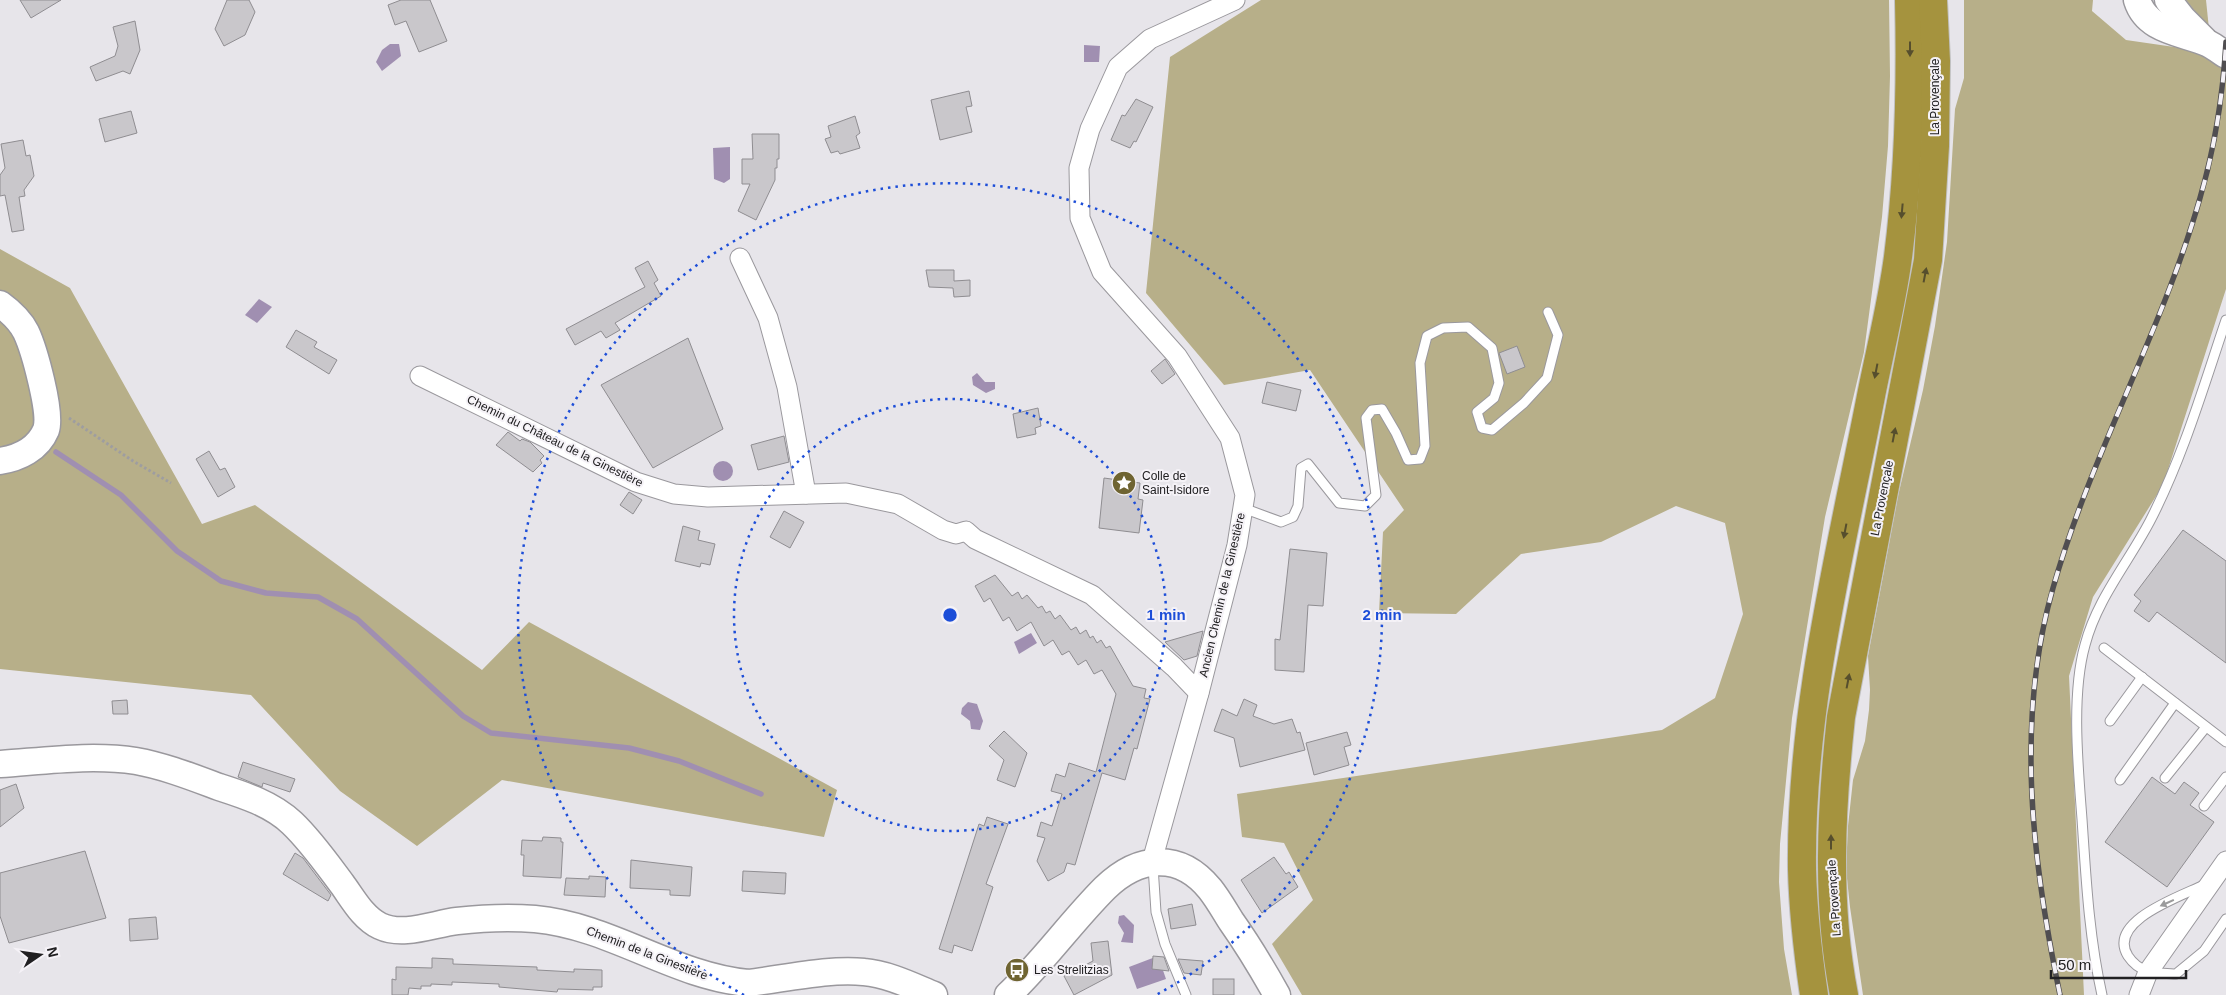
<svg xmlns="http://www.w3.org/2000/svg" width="2226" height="995" viewBox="0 0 2226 995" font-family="Helvetica,sans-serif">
  <rect width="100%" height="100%" fill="#e7e5ea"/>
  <g fill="#b7af89">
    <path d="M1261,0H1889L1890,76L1888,146L1882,217L1864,352L1825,517L1792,718L1780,844L1779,882L1784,949L1792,995H1302L1272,944L1313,900L1284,843L1242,837L1237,794L1662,730L1715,698L1743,614L1725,523L1676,506L1601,542L1521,554L1456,614L1379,613L1383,532L1404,510L1310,370L1224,385L1146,293L1170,57Z"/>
    <path d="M1964,0H2093L2092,11L2126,40L2195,50L2226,67V289L2163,485L2093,597L2069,676L2084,995H1863L1850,907L1846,869L1848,826L1853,780L1865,741L1869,710L1870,690L1868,656L1898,496L1923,390L1935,326L1947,242L1955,109L1964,78Z"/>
    <path d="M2186,0H2206L2209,29Z"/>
    <path d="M0,249L70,288L202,524L255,505L482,670L529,622L837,790L824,837L502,780L417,846L340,791L251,695L0,669Z"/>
  </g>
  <g fill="#a08fb1">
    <path d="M390,44H399L401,56L382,71L376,62L382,50Z"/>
    <path d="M1084,45L1100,46L1099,62H1084Z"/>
    <path d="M730,147V179L724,183L714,179L713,148Z"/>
    <path d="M259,299L272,307L257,323L245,315Z"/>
    <path d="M977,373L985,382H995V389L986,393L973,385L972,377Z"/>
    <circle cx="723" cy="471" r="10"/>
    <path d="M1031,633L1037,643L1019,654L1014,642Z"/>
    <path d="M968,702L977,704L983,721L980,730L971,729L970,721L961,714L962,708Z"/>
    <path d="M1124,915L1134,925L1133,943L1121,942L1124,933L1118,923L1119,916Z"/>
    <path d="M1158,956L1166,979L1137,989L1129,967Z"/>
  </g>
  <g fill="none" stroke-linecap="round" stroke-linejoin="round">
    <path stroke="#a08fb1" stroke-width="5.5" d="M56,452L121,495L177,551L221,581L266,593L318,597L357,619L463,716L491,733L629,748L679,761L761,794"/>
  </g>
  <g fill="#c9c7cb" stroke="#8f8d91">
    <path d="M20,0H61L31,18Z"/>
    <path d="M227,0H249L255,12L245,35L224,46L215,29Z"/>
    <path d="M401,0H430L447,41L419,52L406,21L395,25L388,5Z"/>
    <path d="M135,21L140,50L130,74L123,71L96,81L90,67L115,56L118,46L113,27Z"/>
    <path d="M969,91L972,106L966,107L972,132L940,140L931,100Z"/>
    <path d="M1136,99L1153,107L1136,142L1134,141L1130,148L1111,140L1122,115L1125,116Z"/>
    <path d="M131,111L137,133L105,142L99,119Z"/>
    <path d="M855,116L860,133L856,136L860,148L840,154L838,151L831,153L825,139L831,137L828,126Z"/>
    <path d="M752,134H779V159H777V168H775V180L756,220L738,211L750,184H742V159H753Z"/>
    <path d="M23,140L26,156L30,155L34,176L24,190L25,196L19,197L24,230L12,232L5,195L0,196V175L5,168L1,144Z"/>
    <path d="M648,261L658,280L654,283L661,296L615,323L620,330L606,338L601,331L575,345L566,329L645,287L635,268Z"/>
    <path d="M926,270H954V281L970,280V296L954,297L953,288L929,287Z"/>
    <path d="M296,330L317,342L314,347L337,360L329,374L286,347Z"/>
    <path d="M688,338L723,429L653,468L601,385Z"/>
    <path d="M1517,346L1525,367L1507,374L1499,353Z"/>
    <path d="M1165,359L1175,374L1162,384L1151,371Z"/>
    <path d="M1267,382L1301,390L1296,411L1262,403Z"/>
    <path d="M1038,408L1041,426L1035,428L1036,434L1017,438L1013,414Z"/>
    <path d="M508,432L520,441L522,439L530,442L544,456L540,460L542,463L533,472L496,445Z"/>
    <path d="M784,436L789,462L758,470L751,445Z"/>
    <path d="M209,451L220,470L225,468L235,487L218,497L196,459Z"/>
    <path d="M1104,478L1140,483L1138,499L1143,500L1139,533L1099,528Z"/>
    <path d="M629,492L642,500L633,514L620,505Z"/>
    <path d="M784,511L804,522L790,548L770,537Z"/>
    <path d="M683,526L700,531L698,540L715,544L710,565L701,563L700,567L675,561Z"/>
    <path d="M2183,530L2226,561V663L2157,612L2149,622L2134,611L2141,601L2134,595Z"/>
    <path d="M1290,549L1327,553L1323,606L1308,605L1304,672L1275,670V639L1280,640Z"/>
    <path d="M995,575L1012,596L1018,592L1022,599L1027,595L1038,608L1042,606L1046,613L1050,611L1055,619L1060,615L1071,630L1076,627L1080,634L1086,630L1090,638L1093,636L1097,643L1101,640L1106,648L1110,646L1133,686L1146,689L1144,698L1150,699L1137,749L1134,748L1125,780L1102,773L1075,865L1067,863L1064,872L1048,881L1037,861L1045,838L1037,836L1041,822L1052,826L1062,794L1051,791L1056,774L1065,777L1069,763L1096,772L1116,694L1102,670L1094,674L1086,660L1078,665L1069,651L1062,655L1053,640L1044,646L1031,622L1017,631L1009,617L1003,621L990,598L984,602L975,586Z"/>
    <path d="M1203,631L1197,656L1184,660L1165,642Z"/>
    <path d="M1244,699L1257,705L1253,716L1274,724L1292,719L1297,733L1300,732L1305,750L1240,767L1234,738L1214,731L1222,709L1237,716Z"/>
    <path d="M127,700L128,714H113L112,701Z"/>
    <path d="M1004,731L1027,753L1015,787L997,780L1004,760L989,746Z"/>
    <path d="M1347,732L1351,745L1344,747L1349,765L1314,775L1306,743Z"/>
    <path d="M243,762L295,779L290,792L263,783L262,787L238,777Z"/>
    <path d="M2152,777L2175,794L2184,782L2199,793L2190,805L2214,822L2167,887L2105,842Z"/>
    <path d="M16,784L24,808L0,827V790Z"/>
    <path d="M987,817L1008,824L986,884L993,887L972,951L954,945L952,953L939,949L979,824L984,826Z"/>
    <path d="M543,837L561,838V842H563L561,878L523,876L524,855H521L522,840L542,841Z"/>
    <path d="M85,851L106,918L9,943L0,916V873Z"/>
    <path d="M295,853L303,858L331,895L328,901L283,874Z"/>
    <path d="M1274,857L1286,874L1289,872L1298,887L1262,913L1241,880Z"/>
    <path d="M631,860L692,867L690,896L670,895V890L630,888Z"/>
    <path d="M743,871L786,873L785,894L742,891Z"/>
    <path d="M589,876L606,877L605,897L564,895L566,878L589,879Z"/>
    <path d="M1192,904L1196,925L1171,929L1168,909Z"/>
    <path d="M156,917L158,939L130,941L129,919Z"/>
    <path d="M1108,941L1112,975L1074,995L1064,976L1093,961L1091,943Z"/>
    <path d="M1153,956L1164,957L1169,971L1152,969Z"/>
    <path d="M432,958L453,959V964L537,967V970L574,972V969L602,970V987H593V990L558,989L557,992L499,987V984L452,982V985L431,984V986H421V989L409,988L408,995H392V979L396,980V967L432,968Z"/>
    <path d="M1178,959L1203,961L1201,975L1184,973Z"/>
    <rect x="1213" y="979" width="21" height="16"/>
  </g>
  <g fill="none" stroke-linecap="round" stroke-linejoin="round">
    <g stroke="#9a989d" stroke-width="11">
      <g id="lane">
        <path d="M1243,508L1281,522L1293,517L1298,506L1301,468L1308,464L1339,503L1365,506L1376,495L1366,418L1372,410L1382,409L1396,433L1408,460L1420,459L1425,446L1420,363L1427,336L1443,328L1468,327L1492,348L1499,383L1494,398L1477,412L1482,428L1492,430L1524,403L1547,378L1558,335L1548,312"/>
        <path d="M2104,648L2226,742"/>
        <path d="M2110,721L2142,677"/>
        <path d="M2165,778L2206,727"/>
        <path d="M2120,780L2175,703"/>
        <path d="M2204,806L2226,777"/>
        <path d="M1153,866L1156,912L1165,944L1186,995"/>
        <path d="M2204,885C2182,896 2106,921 2128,956C2140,974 2156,973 2176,974L2204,951L2226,919"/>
        <path d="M2102,995C2089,937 2086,878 2082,819C2078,766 2071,695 2085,645C2097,599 2128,563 2150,521C2183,457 2203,388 2226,320"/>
      </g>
    </g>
    <g stroke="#9a989d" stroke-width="21">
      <g id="street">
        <path d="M740,258L768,318L787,387L806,494"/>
        <path d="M420,376L636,482L674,494L708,497L846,493L898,504L943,530L956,534L966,531L975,539L1092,595L1174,667L1199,693"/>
        <path d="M1152,861L1199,693L1237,545L1245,495L1230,438L1177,356L1102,272L1080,218L1079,168L1090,129L1118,67L1150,39L1235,0"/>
        <path d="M2139,995L2148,972L2226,861"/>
      </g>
    </g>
    <g stroke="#9a989d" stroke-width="29">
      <g id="secondary">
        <path d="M2137,0C2147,32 2183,32 2209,44C2215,47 2220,51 2226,55"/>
        <path d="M2168,0L2183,19L2204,40"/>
        <path d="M0,304C11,312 20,320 26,332C34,349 52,413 46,430C38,449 19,458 0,461"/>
        <path d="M0,764C44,761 92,754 136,761C164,766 192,777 219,787C244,795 272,804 292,823C311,841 327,864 342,884C353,899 363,918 380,926C403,937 433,924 457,921C483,918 510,917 535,919C611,926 673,976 748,983C783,979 830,968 864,972C888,974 912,986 934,995"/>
        <path d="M1008,995C1043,962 1071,922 1105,888C1138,856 1179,851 1210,889C1218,899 1224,910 1231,921C1248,945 1263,970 1277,995"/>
      </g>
    </g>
    <g stroke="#c1c1c1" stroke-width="30">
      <g id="highway">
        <path d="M1814,995C1808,954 1803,912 1802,869C1800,710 1841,551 1871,396C1880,350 1892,303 1898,257C1909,172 1911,86 1909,0"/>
        <path d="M1844,995C1826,902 1831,810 1841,717L1928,260L1935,146L1936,61L1933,0"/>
      </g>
    </g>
    <path stroke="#9e9da0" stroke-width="3" stroke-dasharray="2.5 2.5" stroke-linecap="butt" d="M69,418L133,461L171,483"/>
    <use href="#lane" stroke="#fff" stroke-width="9"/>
    <use href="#street" stroke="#fff" stroke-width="19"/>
    <use href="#secondary" stroke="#fff" stroke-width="26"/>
    <use href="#highway" stroke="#a5933e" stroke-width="28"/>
    <g stroke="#504e51" stroke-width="5.5">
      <path id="rail" d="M2060,995C2032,861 2015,721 2053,588C2091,454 2162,332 2200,198C2215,147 2223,95 2226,42"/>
    </g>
    <use href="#rail" stroke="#f5f2f7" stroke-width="4" stroke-dasharray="11" stroke-linecap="butt"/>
  </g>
  <defs><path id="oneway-solid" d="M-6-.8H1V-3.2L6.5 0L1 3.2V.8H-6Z" transform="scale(1.25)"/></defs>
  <g fill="#564e2d">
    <use href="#oneway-solid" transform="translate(1910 49) rotate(90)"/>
    <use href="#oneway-solid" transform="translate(1902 211) rotate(95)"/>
    <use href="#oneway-solid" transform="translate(1925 275) rotate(-79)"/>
    <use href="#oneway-solid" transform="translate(1876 371) rotate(101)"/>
    <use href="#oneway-solid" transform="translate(1894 435) rotate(-79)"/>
    <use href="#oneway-solid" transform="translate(1845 531) rotate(101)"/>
    <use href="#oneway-solid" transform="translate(1848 681) rotate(-79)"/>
    <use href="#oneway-solid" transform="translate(1831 842) rotate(-90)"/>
  </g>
  <use fill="#9b9b9c" href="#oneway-solid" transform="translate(2167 903) rotate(156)"/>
  <g fill="none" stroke="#1d4ed8" stroke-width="2.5" stroke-dasharray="2.5 5">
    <circle cx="950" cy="615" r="216"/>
    <path d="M744 995A432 432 0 1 1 1156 995"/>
  </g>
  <defs>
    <g id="sight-disc" transform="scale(1.25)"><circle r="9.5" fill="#6f6431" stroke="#f5f2f7"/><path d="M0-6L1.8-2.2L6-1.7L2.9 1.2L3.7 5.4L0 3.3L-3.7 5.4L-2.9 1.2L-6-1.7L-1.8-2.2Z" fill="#fff"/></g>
    <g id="bus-disc" transform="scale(1.25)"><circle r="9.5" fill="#6f6431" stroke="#f5f2f7"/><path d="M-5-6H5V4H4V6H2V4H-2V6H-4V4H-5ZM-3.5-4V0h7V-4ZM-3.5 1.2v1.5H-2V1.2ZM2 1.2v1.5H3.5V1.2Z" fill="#fff"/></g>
  </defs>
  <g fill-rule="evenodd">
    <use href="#sight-disc" x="1124" y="483"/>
    <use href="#bus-disc" x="1017" y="970"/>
  </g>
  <g text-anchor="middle" stroke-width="4" stroke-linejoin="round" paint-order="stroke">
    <g font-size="12" fill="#212022" stroke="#f5f2f7">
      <text transform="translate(1935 97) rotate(-90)" y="4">La Provençale</text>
      <text transform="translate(555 441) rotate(26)" y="4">Chemin du Château de la Ginestière</text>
      <text transform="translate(1882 498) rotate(-79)" y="4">La Provençale</text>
      <text transform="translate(1222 595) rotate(-77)" y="4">Ancien Chemin de la Ginestière</text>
      <text transform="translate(1834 898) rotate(-94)" y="4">La Provençale</text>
      <text transform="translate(647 953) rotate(21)" y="4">Chemin de la Ginestière</text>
    </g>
    <g font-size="12" fill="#212022" stroke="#f5f2f7" text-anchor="start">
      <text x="1142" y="480">Colle de<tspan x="1142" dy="14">Saint-Isidore</tspan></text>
      <text x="1034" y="974">Les Strelitzias</text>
    </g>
  </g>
  <circle cx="950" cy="615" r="8" fill="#1d4ed8" stroke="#f5f2f7" stroke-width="2.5"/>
  <g font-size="15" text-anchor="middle" font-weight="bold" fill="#1d4ed8" stroke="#f5f2f7" stroke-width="4" stroke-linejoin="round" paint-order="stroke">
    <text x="1166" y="620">1 min</text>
    <text x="1382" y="620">2 min</text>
  </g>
  <g transform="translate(40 955) rotate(77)" stroke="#f5f2f7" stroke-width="4" paint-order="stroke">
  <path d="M0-4L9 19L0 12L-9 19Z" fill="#212022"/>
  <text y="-8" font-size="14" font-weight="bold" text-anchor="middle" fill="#212022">N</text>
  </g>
  <path d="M2051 970v8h135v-8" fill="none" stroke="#212022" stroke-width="2.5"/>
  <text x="2058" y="970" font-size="15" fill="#212022" stroke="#f5f2f7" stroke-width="4" paint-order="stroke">50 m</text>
</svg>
